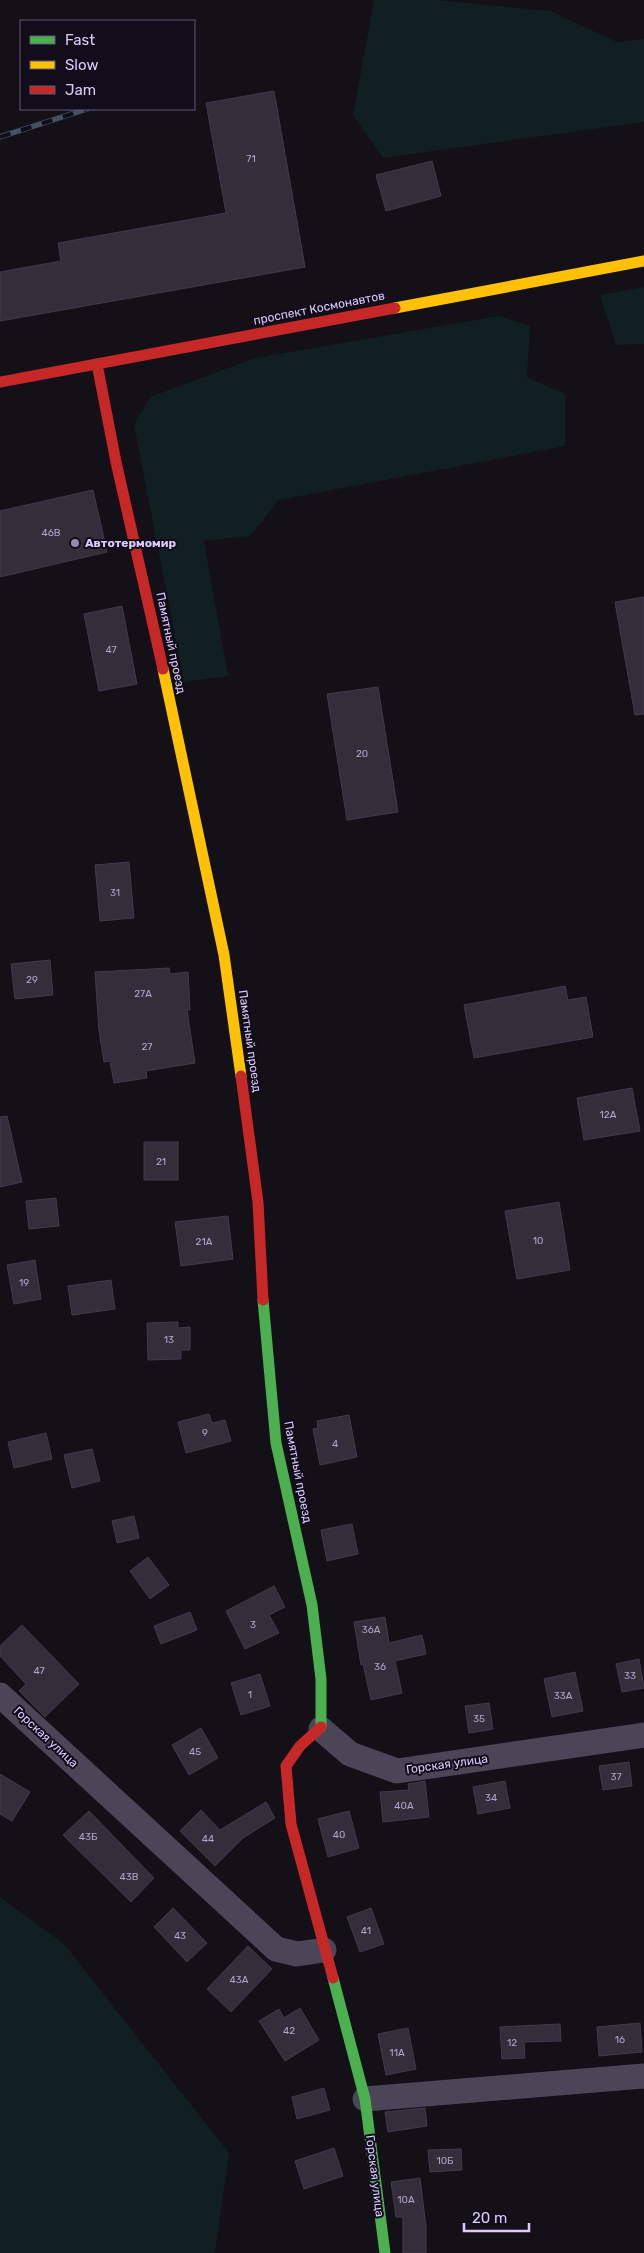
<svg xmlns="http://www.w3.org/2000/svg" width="644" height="2253" viewBox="0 0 644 2253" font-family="Rubik,sans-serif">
  <rect width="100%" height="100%" fill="#131018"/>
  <g fill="#111f22">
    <path d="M374,0H437L550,11L617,42L644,39V122L383,158L353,115Z"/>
    <path d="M644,287V344L616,345L600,295Z"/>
    <path d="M499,316L530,326L527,377L565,394V446L279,500L250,536L204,541L228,676L184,682L134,425L150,397L255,358Z"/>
    <path d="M0,1897L64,1944L229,2153L215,2253H0Z"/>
  </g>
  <g fill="#332e3a" stroke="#413a4b">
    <path d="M274,91L305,267L0,321V272L61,261L58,243L226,213L206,103Z"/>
    <path d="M432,161L441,196L386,211L376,175Z"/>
    <path d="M93,490L107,552L0,577V511Z"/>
    <path d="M644,597V714L635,715L615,602Z"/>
    <path d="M122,606L137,684L99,691L84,614Z"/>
    <path d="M378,687L398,812L347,820L327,694Z"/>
    <path d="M129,862L134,918L100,921L95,865Z"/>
    <path d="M50,960L53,995L15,999L11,964Z"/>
    <path d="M169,968L170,974L188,972L190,1010H187L195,1063L146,1071L147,1078L114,1083L110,1061L104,1062L99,1031L95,972Z"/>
    <path d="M565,986L568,1000L586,997L593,1037L474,1058L464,1005Z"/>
    <path d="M632,1088L640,1131L584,1140L577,1098Z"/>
    <path d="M7,1116L22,1182L0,1187V1117Z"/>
    <rect x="144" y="1142" width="34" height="38"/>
    <path d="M56,1198L59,1226L29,1229L26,1201Z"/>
    <path d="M559,1202L570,1270L517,1279L505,1211Z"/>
    <path d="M228,1216L233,1259L181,1266L175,1222Z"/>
    <path d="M35,1260L41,1299L14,1304L7,1265Z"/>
    <path d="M111,1280L115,1309L72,1315L68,1286Z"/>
    <path d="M178,1322V1328L190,1327V1350H181V1359L148,1360L147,1323Z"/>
    <path d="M209,1414L212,1423L225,1420L231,1441L186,1453L178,1422Z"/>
    <path d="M349,1415L357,1457L320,1465L313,1429L318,1428L317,1421Z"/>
    <path d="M46,1433L52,1459L14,1468L8,1442Z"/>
    <path d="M92,1449L100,1481L72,1488L64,1455Z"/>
    <path d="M134,1516L139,1538L117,1543L112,1521Z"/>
    <path d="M352,1524L358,1554L327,1561L321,1530Z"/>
    <path d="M148,1557L169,1585L150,1599L130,1571Z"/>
    <path d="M274,1586L285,1607L269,1615L279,1633L245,1649L226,1611Z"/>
    <path d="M190,1612L197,1630L161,1644L154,1626Z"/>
    <path d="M385,1617L389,1643L422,1635L426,1654L395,1661L402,1693L371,1700L363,1664L361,1665L354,1622Z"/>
    <path d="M22,1625L79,1684L45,1717L19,1691L26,1684L0,1656V1646Z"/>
    <path d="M639,1659L644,1688L622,1692L616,1664Z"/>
    <path d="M575,1672L583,1711L552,1717L544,1679Z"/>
    <path d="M260,1674L270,1706L241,1715L231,1683Z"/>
    <path d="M489,1703L493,1729L469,1733L465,1706Z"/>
    <path d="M201,1728L218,1758L189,1775L172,1745Z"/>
    <path d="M629,1762L632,1786L603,1790L599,1766Z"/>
    <path d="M0,1774L30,1792L12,1821L0,1814Z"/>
    <path d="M425,1781L429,1817L383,1822L380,1792L409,1790L408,1784Z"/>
    <path d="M505,1781L510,1808L478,1814L473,1787Z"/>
    <path d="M266,1802L275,1818L243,1838L215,1866L180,1831L201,1810L220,1830Z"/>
    <path d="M89,1811L154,1878L131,1902L63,1835Z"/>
    <path d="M349,1811L359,1848L328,1857L318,1819Z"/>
    <path d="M173,1908L207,1943L187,1962L154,1927Z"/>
    <path d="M371,1908L384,1944L360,1952L347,1917Z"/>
    <path d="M248,1946L272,1969L231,2012L207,1989Z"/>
    <path d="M300,2008L319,2040L285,2061L259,2021L279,2009L284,2018Z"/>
    <path d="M640,2023L642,2052L599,2056L597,2027Z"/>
    <path d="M560,2024L561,2041L524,2042L525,2058L502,2059L500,2027Z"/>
    <path d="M408,2028L416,2069L386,2075L378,2034Z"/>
    <path d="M324,2088L330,2110L297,2119L292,2097Z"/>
    <path d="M425,2108L427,2126L388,2132L385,2112Z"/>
    <path d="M334,2148L343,2176L304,2189L295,2161Z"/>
    <path d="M461,2149L462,2170L430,2172L428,2150Z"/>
    <path d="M420,2178L426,2227V2253H403V2217H396L391,2182Z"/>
  </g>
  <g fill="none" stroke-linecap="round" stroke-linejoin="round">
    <g stroke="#4a4658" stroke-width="25">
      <path d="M0,1695L276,1949L297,1954L324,1950"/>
      <path d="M321,1729L350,1754L397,1771L644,1735"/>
      <path d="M365,2099L644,2076"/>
    </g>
    <g stroke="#4caf50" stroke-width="11">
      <path d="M263,1300L276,1443L312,1605L321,1679V1727"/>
      <path d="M333,1978L365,2099L385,2253"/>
    </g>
    <g stroke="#ffc107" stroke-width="11">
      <path d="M395,308L644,261"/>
      <path d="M163,669L224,955L241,1076"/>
    </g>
    <g stroke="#c62828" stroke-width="11">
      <path d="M97,364L116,462L163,669"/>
      <path d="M0,382L395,308"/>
      <path d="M241,1076L258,1202L263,1300"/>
      <path d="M321,1727L300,1746L286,1766L291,1824L333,1978"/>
    </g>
    <g stroke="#455061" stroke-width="5.5">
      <path id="rail" d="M0,137L87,109"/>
    </g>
    <use href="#rail" stroke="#120d1b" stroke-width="4" stroke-dasharray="11" stroke-linecap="butt"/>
  </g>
  <circle fill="#958aab" stroke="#120d1b" stroke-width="2" cx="75" cy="543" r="5"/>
  <g text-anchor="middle" stroke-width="4" stroke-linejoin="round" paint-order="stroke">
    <g font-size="10" fill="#b1a4ca">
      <text x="251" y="162">71</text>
      <text x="51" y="536">46В</text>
      <text x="111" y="653">47</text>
      <text x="362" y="757">20</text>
      <text x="115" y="896">31</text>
      <text x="32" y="983">29</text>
      <text x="143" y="997">27А</text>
      <text x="147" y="1050">27</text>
      <text x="608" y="1118">12А</text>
      <text x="161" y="1165">21</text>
      <text x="538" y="1244">10</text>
      <text x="204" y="1245">21А</text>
      <text x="24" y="1286">19</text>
      <text x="169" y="1343">13</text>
      <text x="205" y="1436">9</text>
      <text x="335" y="1447">4</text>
      <text x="253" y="1628">3</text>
      <text x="371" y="1633">36А</text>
      <text x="380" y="1670">36</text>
      <text x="39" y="1674">47</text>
      <text x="630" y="1679">33</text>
      <text x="250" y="1698">1</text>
      <text x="563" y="1699">33А</text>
      <text x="479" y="1722">35</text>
      <text x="195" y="1755">45</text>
      <text x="616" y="1780">37</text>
      <text x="491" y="1801">34</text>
      <text x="404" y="1809">40А</text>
      <text x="339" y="1838">40</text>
      <text x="88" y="1840">43Б</text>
      <text x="208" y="1842">44</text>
      <text x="129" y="1880">43В</text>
      <text x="366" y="1934">41</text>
      <text x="180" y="1939">43</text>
      <text x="239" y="1983">43А</text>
      <text x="289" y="2034">42</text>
      <text x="620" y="2043">16</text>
      <text x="512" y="2046">12</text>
      <text x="397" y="2056">11А</text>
      <text x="445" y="2164">10Б</text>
      <text x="406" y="2203">10А</text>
    </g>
    <g font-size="12" fill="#dbccfa" stroke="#120d1b">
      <text transform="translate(319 308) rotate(-11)" y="4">проспект Космонавтов</text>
      <text transform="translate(171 643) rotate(78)" y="4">Памятный проезд</text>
      <text transform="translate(250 1041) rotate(82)" y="4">Памятный проезд</text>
      <text transform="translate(298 1472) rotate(79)" y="4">Памятный проезд</text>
      <text transform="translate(46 1737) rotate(43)" y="4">Горская улица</text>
      <text transform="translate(447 1764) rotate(-8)" y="4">Горская улица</text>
      <text transform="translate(375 2176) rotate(83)" y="4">Горская улица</text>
    </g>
    <g font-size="12" font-weight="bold" fill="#dbccfa" stroke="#120d1b" text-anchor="start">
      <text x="85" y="547">Автотермомир</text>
    </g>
  </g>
  <rect x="20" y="20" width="175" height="90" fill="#120d1b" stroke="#625974"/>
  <rect x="30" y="36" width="25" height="8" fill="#4caf50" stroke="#625974"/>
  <text x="65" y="45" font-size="15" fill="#dbccfa">Fast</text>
  <rect x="30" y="61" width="25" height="8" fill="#ffc107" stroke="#625974"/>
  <text x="65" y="70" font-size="15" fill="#dbccfa">Slow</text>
  <rect x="30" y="86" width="25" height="8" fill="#c62828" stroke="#625974"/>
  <text x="65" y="95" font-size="15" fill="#dbccfa">Jam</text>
  <path d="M464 2223v8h65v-8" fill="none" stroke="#dbccfa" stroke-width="2.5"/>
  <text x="472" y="2223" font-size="15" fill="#dbccfa" stroke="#120d1b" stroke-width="4" paint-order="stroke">20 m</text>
</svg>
